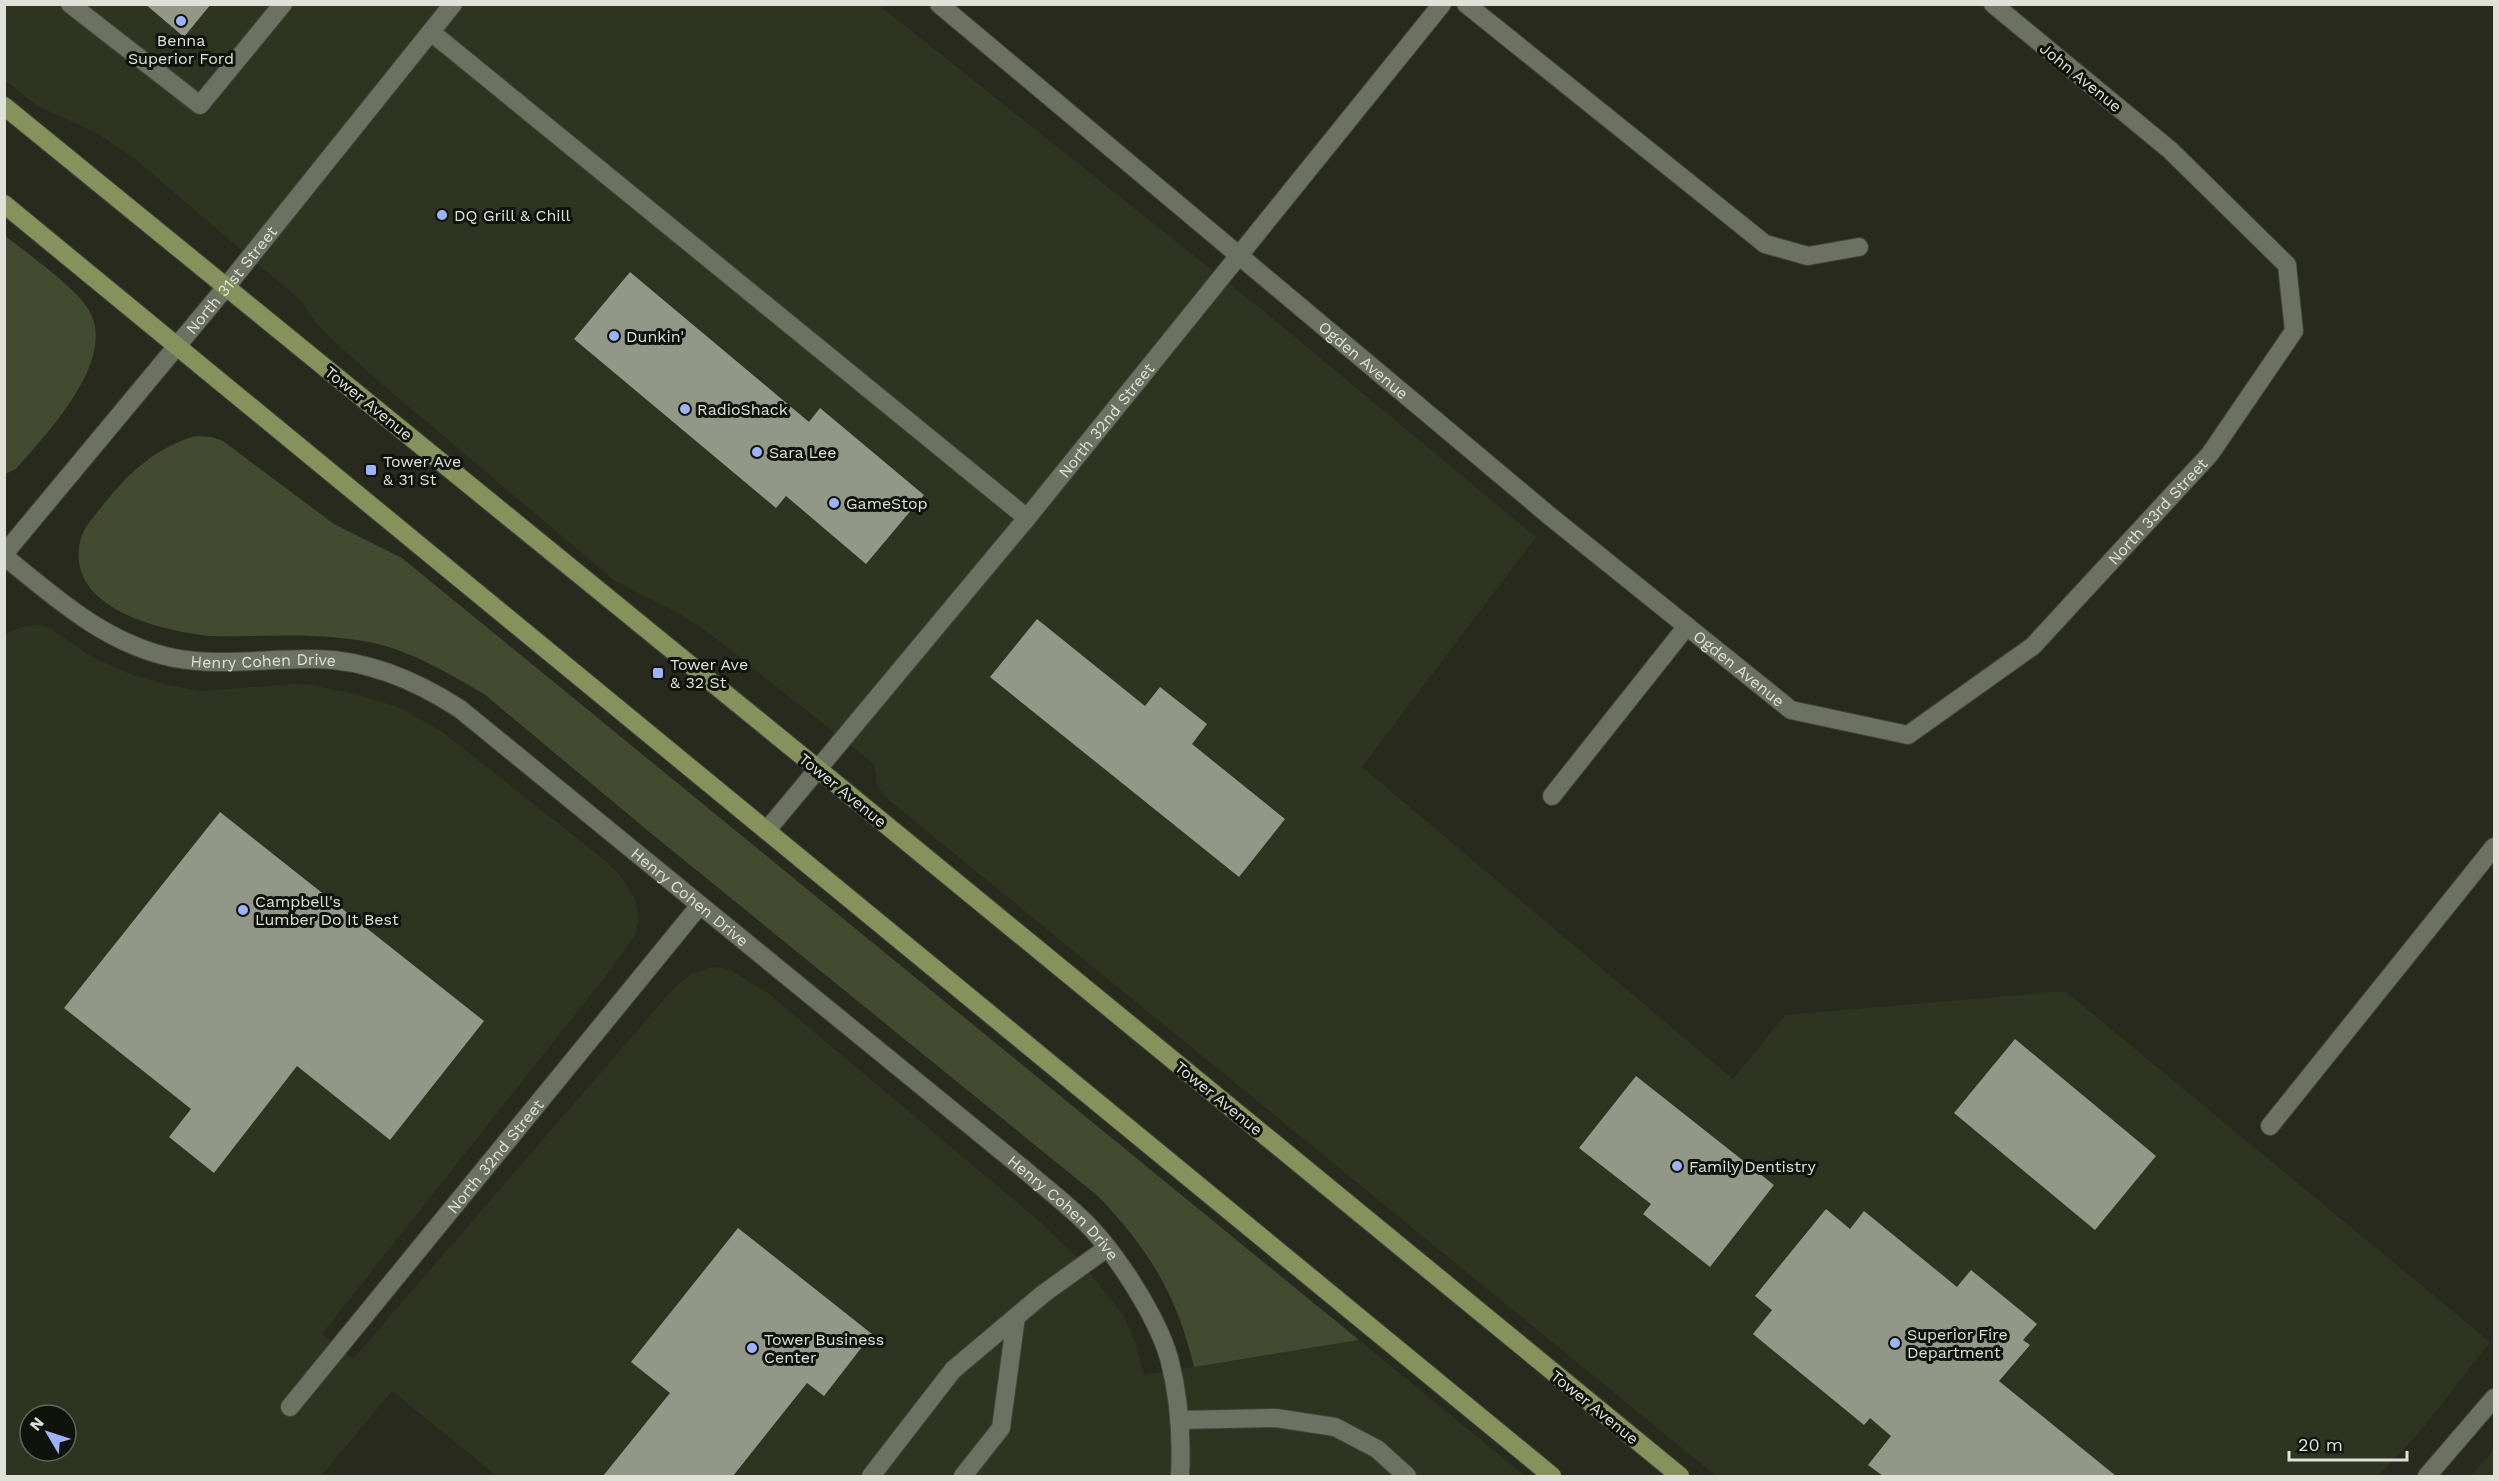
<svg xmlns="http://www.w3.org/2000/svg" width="2499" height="1481" viewBox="0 0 2499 1481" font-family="'Work Sans',sans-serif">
  <rect width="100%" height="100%" fill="#272a1d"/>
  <g fill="#2f3420" fill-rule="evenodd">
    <path d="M4,5H879L1266,313L1536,537L1362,767L1733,1079L1785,1015L2065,991L2490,1342L2419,1433L2378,1476H1716L884,796L877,784L874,764L710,634L680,614L615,581L377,380L323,331L307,311L301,301L136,160L97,133L37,106L5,80Z"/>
    <path d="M38,625L50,628L92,657L130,674L169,685L202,691L293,684L311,685L352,693L401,708L441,731L601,857L620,875L635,899L639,916L636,933L612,968L322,1334L353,1359L674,988L691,974L713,967L729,969L768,993L1038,1220L1080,1260L1123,1315L1136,1343L1144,1375L1359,1340L1525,1476H497L392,1391L321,1476H5L4,634L23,627ZM30,1415H66V1451H30Z"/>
    <path d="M2494,1449V1476H2471Z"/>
  </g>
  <g fill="#424a2f">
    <path d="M4,235C27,253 71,284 87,307C121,357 47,433 16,469L5,474Z"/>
    <path d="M195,436L212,437L223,441L334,524L402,558L1359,1340L1194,1367C1177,1295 1149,1250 1099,1197L653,835L484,694C449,674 409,649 368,642C331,635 293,635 255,636C240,636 224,637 209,636C168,631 91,615 80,567C76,551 80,533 91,520C122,481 145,452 195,436Z"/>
  </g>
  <g fill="#939787">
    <path d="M145,4H211L184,37Z"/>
    <path d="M630,272L809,422L820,408L924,495L866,564L786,496L776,508L574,339Z"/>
    <path d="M1037,619L1145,706L1160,687L1207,724L1192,744L1285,819L1239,877L990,677Z"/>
    <path d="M220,812L484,1021L390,1140L297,1066L214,1173L169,1137L191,1109L64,1008Z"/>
    <path d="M2015,1039L2156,1156L2095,1230L1954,1113Z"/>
    <path d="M1636,1076L1774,1185L1710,1267L1643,1214L1651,1204L1579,1148Z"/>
    <path d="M1826,1209L1850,1229L1864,1211L1957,1287L1971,1270L2037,1324L2023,1340L2030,1345L1999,1381L2116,1476H1883L1868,1465L1891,1436L1870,1418L1864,1425L1753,1334L1772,1310L1755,1296Z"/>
    <path d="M738,1228L872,1334L824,1396L807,1383L733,1476H603L670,1393L631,1362Z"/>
  </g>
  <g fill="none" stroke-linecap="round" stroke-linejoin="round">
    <g stroke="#424439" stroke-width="20">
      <g id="minor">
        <path d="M70,4L200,105L283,4"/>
        <path id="s1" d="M939,4L1551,517L1791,710L1908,735L2033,646L2210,454L2294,331L2287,265L2170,150L1993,4"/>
        <path d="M1466,4L1765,244L1808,256L1859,247"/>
        <path d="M431,32L1027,518"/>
        <path id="s2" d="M4,554L226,287L453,4"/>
        <path id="s3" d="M4,556C57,599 106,644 174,658C220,667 269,658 316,659C367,660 417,681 460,709L1026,1171C1047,1189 1069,1206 1088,1225C1118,1256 1157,1317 1169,1358C1179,1396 1182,1438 1180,1476"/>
        <path d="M1552,796L1687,626"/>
        <path id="s4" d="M767,830L1027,518L1442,4"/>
        <path d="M2270,1126L2494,847"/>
        <path id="s5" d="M290,1407L700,905"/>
        <path d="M1179,1420L1276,1418L1335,1427L1377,1449L1407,1476"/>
        <path d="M871,1476L953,1370L1043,1294L1107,1248"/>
        <path d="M963,1476L1001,1428L1016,1317"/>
        <path d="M2427,1476L2494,1398"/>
      </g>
    </g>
    <g stroke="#424439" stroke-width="20">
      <g id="major">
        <path d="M4,106L818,769L1680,1476"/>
        <path d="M4,204L1552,1476"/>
      </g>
    </g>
    <use href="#minor" stroke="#6c7162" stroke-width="18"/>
    <use href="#major" stroke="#85925c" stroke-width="18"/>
  </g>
  <g fill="#9db4fd" stroke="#10120c" stroke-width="2">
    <circle cx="181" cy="21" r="6"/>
    <circle cx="442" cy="215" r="6"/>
    <circle cx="614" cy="336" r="6"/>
    <circle cx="685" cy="409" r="6"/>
    <circle cx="757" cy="452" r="6"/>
    <rect x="365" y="464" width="12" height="12" rx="3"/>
    <circle cx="834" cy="503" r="6"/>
    <rect x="652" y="667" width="12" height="12" rx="3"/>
    <circle cx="243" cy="910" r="6"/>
    <circle cx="1677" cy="1166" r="6"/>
    <circle cx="1895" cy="1343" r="6"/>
    <circle cx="752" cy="1348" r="6"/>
  </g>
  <g text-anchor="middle" stroke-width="6" stroke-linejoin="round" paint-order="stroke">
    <g font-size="16" fill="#dfe1d9" stroke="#10120c" text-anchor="start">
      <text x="181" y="46" text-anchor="middle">Benna<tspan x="181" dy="18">Superior Ford</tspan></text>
      <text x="454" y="221">DQ Grill &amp; Chill</text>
      <text x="626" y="342">Dunkin'</text>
      <text x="697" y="415">RadioShack</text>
      <text x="769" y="458">Sara Lee</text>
      <text x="383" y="467">Tower Ave<tspan x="383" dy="18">&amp; 31 St</tspan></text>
      <text x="846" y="509">GameStop</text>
      <text x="670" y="670">Tower Ave<tspan x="670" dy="18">&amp; 32 St</tspan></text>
      <text x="255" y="907">Campbell's<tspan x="255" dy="18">Lumber Do It Best</tspan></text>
      <text x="1689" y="1172">Family Dentistry</text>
      <text x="1907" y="1340">Superior Fire<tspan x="1907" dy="18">Department</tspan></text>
      <text x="764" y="1345">Tower Business<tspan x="764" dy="18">Center</tspan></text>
    </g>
    <g font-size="16" fill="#dfe1d9" stroke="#10120c">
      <text transform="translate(2081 77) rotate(39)" y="6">John Avenue</text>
      <text dy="6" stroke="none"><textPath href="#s2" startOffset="356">North 31st Street</textPath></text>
      <text dy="6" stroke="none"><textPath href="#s1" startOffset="554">Ogden Avenue</textPath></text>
      <text transform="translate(369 403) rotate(39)" y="6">Tower Avenue</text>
      <text dy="6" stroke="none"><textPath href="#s4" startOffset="532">North 32nd Street</textPath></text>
      <text dy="6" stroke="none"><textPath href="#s1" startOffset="1563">North 33rd Street</textPath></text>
      <text dy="6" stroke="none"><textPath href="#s3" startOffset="290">Henry Cohen Drive</textPath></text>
      <text dy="6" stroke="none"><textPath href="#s1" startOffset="1040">Ogden Avenue</textPath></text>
      <text transform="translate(843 790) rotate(39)" y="6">Tower Avenue</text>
      <text dy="6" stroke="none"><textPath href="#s3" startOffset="794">Henry Cohen Drive</textPath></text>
      <text transform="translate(1219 1098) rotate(39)" y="6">Tower Avenue</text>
      <text dy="6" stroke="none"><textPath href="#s5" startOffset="324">North 32nd Street</textPath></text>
      <text dy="6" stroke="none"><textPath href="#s3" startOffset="1280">Henry Cohen Drive</textPath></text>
      <text transform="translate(1595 1407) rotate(39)" y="6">Tower Avenue</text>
    </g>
  </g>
  <rect width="2499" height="1481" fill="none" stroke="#dfe1d9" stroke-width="12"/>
  <g transform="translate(48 1433) rotate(309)"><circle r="28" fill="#10120c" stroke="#63655e" stroke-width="1.5"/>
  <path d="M0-4.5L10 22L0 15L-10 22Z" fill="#9db4fd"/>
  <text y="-9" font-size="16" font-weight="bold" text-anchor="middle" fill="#dfe1d9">N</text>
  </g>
  <path d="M2289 1451v9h118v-9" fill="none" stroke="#dfe1d9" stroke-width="3"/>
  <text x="2298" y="1451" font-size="18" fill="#dfe1d9" stroke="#10120c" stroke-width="4.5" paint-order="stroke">20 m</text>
</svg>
